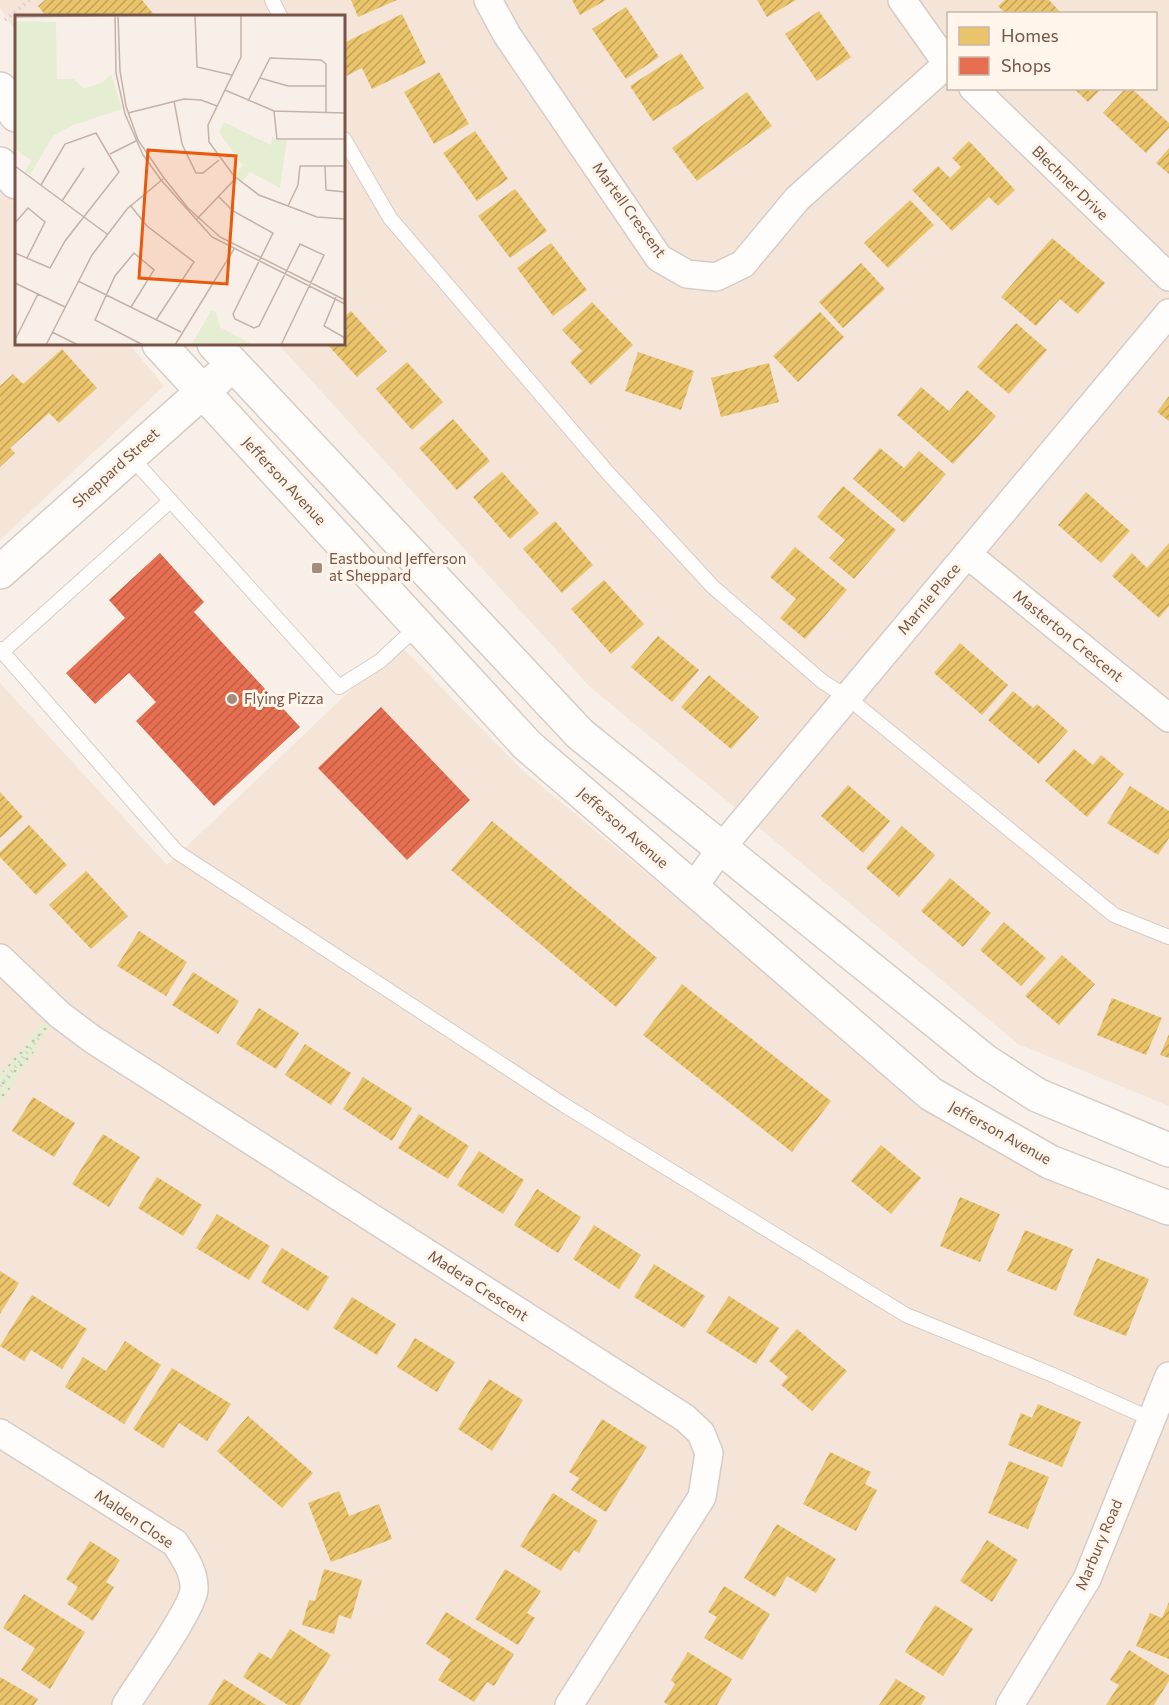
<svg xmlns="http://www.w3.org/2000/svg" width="1169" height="1705" viewBox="0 0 1169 1705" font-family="Commissioner,sans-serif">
  <defs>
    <pattern id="park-dots" width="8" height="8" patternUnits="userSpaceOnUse" patternTransform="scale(1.5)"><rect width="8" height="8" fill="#e5eed2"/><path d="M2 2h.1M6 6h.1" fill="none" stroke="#bec3ac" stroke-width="1.8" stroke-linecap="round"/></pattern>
    <pattern id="homes-hatch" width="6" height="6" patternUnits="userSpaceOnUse" patternTransform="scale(1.5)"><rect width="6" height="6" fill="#e9c46a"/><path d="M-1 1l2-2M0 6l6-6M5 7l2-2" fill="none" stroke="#c2a259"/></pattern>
    <pattern id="shops-hatch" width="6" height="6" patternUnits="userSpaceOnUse" patternTransform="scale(1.5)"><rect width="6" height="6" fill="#e76f51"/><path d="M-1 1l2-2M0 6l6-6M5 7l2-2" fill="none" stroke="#c05e45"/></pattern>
  </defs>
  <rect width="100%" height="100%" fill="#f8f0e8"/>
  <g fill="#f4e5d8" fill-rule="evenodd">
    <path d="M0,0H1169V1106L1018,1044L588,685L278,344H344V16H16V31L0,8ZM948,14H1156V88H948Z"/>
    <path d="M0,185L16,205V344H129L164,386L0,540Z"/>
    <path d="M399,644L521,769L921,1101L1169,1220V1705H0V683L167,865Z"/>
  </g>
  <path fill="url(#park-dots)" d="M44,1021L50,1027L0,1104V1075Z"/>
  <g fill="url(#homes-hatch)">
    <path d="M45,0H142L155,16H46L38,6Z"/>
    <path d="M351,0H397L358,17Z"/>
    <path d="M572,0H606L580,15Z"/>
    <path d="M757,0H796L767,17Z"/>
    <path d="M1005,0H1049L1062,14H1006L998,6Z"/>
    <path d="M626,7L659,57L626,79L592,29Z"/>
    <path d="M819,11L851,57L817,81L785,34Z"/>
    <path d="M402,14L426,63L372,89L362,68L344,77V43Z"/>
    <path d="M681,53L704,88L653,121L630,86Z"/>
    <path d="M439,72L469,124L434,144L404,92Z"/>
    <path d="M1073,88H1102L1088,102Z"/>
    <path d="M1126,88H1131L1169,123V128L1146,153L1103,113Z"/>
    <path d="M747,92L772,126L697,181L672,148Z"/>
    <path d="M475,131L508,179L477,201L443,153Z"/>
    <path d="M969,141L1015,190L998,206L989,197L952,231L912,190L938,166L950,178L961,167L952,158Z"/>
    <path d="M1169,148V174L1156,163Z"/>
    <path d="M515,189L547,231L510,258L478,216Z"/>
    <path d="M910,200L934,225L888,268L864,243Z"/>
    <path d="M1052,238L1105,283L1078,314L1060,299L1036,326L1001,297Z"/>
    <path d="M551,243L587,290L553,316L517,268Z"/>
    <path d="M861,263L885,289L843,328L819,302Z"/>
    <path d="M592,302L633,345L591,385L570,362L582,351L562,330Z"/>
    <path d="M351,311L387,351L357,377L327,344H344V317Z"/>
    <path d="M820,312L844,337L798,382L773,356Z"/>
    <path d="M1016,323L1047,350L1009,394L977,367Z"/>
    <path d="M62,349L97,388L59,423L49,413L10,448L15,453L0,467V386L13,374L23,384Z"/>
    <path d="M638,352L694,371L681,410L625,391Z"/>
    <path d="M407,362L443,402L412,430L376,389Z"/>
    <path d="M769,363L779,402L721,417L711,378Z"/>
    <path d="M921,387L949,411L967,390L996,416L953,464L897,415Z"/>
    <path d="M1169,396V421L1157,412Z"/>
    <path d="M453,419L490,461L457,490L419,448Z"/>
    <path d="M880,448L904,468L919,451L946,474L904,523L853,479Z"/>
    <path d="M502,472L539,513L510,539L473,497Z"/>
    <path d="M843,486L896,530L854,579L829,558L845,540L817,517Z"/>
    <path d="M1086,492L1130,531L1101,563L1058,525Z"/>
    <path d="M555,521L593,565L562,593L523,549Z"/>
    <path d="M1169,543V606L1159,618L1112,576L1132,553L1147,568Z"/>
    <path d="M795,547L847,590L805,639L780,618L796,599L770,577Z"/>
    <path d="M604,580L644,624L611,654L571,609Z"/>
    <path d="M658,636L699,670L672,702L631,667Z"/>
    <path d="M960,643L1008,685L982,715L934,673Z"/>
    <path d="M709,675L759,717L731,749L681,707Z"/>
    <path d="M1013,691L1033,708L1037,704L1068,731L1039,764L988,720Z"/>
    <path d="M1074,749L1093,765L1101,755L1124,774L1087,817L1045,781Z"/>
    <path d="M848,785L890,821L863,853L821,816Z"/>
    <path d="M1130,786L1169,811V838L1158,855L1107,823Z"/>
    <path d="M0,792L23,817L0,838Z"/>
    <path d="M492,821L657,958L616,1007L451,870Z"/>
    <path d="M29,825L67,865L36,895L0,857V852Z"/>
    <path d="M902,826L935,855L899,897L866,868Z"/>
    <path d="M86,871L128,916L91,949L49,905Z"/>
    <path d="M950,878L991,913L963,947L921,911Z"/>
    <path d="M1004,922L1046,958L1021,986L980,950Z"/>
    <path d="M139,931L187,962L166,996L117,966Z"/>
    <path d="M1062,955L1095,984L1059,1025L1025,996Z"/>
    <path d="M193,972L239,1001L218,1034L172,1005Z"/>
    <path d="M682,984L831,1101L792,1152L643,1035Z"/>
    <path d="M1112,998L1162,1018L1146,1055L1097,1035Z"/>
    <path d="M259,1008L299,1033L276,1069L236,1044Z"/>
    <path d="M1169,1034V1058L1160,1055Z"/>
    <path d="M305,1044L351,1073L331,1105L285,1075Z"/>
    <path d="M363,1077L412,1108L392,1141L343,1109Z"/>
    <path d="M33,1097L75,1123L54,1157L12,1131Z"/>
    <path d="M419,1114L469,1146L448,1179L398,1148Z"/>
    <path d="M103,1134L140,1157L109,1207L72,1184Z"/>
    <path d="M881,1145L921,1178L891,1214L851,1181Z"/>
    <path d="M479,1151L524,1180L503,1214L457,1185Z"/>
    <path d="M157,1177L202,1205L183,1236L138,1208Z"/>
    <path d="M537,1189L581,1217L558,1253L514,1225Z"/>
    <path d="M960,1197L1000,1214L980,1262L940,1246Z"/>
    <path d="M217,1214L270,1246L249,1280L196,1248Z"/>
    <path d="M594,1225L641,1255L619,1289L573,1259Z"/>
    <path d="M1025,1230L1073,1249L1056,1291L1007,1271Z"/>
    <path d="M282,1248L329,1277L308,1311L261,1282Z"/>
    <path d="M1097,1258L1149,1279L1126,1336L1073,1315Z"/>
    <path d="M654,1264L705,1296L684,1328L634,1297Z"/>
    <path d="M0,1271L19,1283L0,1314Z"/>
    <path d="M32,1295L87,1329L62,1369L31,1350L24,1361L0,1346Z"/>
    <path d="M729,1296L779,1328L756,1364L706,1332Z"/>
    <path d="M352,1297L396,1324L377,1355L333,1328Z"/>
    <path d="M797,1329L847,1371L812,1411L781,1385L788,1377L769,1361Z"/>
    <path d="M415,1338L455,1362L437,1392L397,1367Z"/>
    <path d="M125,1341L161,1365L124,1424L65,1387L83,1357L106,1371Z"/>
    <path d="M172,1368L231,1404L207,1441L179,1423L163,1448L133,1429Z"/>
    <path d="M489,1379L523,1400L492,1451L458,1429Z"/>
    <path d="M1038,1404L1081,1422L1062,1467L1008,1445L1021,1413L1032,1418Z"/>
    <path d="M248,1416L313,1473L282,1508L217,1451Z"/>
    <path d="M602,1419L647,1447L606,1512L571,1490L579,1478L569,1472Z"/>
    <path d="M830,1452L871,1472L865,1484L877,1490L856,1531L803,1504Z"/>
    <path d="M1009,1461L1049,1477L1028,1529L988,1513Z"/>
    <path d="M339,1491L349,1516L379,1504L392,1539L331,1562L308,1503Z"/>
    <path d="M553,1493L598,1521L579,1553L574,1550L561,1571L520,1546Z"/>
    <path d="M777,1524L836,1559L816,1593L787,1576L775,1597L744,1578Z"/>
    <path d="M987,1540L1018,1560L992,1602L960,1581Z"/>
    <path d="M90,1541L120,1560L106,1582L114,1587L93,1621L67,1604L78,1587L66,1579Z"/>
    <path d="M324,1569L362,1580L351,1619L339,1615L334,1634L302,1625L309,1600L315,1601Z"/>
    <path d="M505,1569L541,1591L527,1613L535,1618L518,1645L475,1619Z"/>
    <path d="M724,1586L770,1614L742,1660L704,1638L717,1617L708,1612Z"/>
    <path d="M24,1594L85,1632L50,1689L21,1670L35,1648L3,1628Z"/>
    <path d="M1169,1602V1659L1136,1646L1150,1613L1162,1618Z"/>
    <path d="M935,1605L973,1629L943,1676L905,1652Z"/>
    <path d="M446,1612L514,1654L494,1686L487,1682L474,1702L438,1680L451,1660L426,1644Z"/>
    <path d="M290,1629L331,1655L300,1705H288L243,1677L259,1652L271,1659Z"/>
    <path d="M1129,1650L1169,1675V1681L1154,1705H1106L1119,1685L1110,1680Z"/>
    <path d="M688,1652L732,1679L717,1705H668L664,1702L675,1684L671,1680Z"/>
    <path d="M0,1677L38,1699L34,1705H0Z"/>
    <path d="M224,1679L266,1705H208Z"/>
    <path d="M896,1679L926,1697L921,1705H879Z"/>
  </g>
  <g fill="url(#shops-hatch)">
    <path d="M160,553L204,602L194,612L300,727L214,806L136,721L156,702L129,673L95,704L66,673L125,618L109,600Z"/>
    <path d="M381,707L470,800L407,860L318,768Z"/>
  </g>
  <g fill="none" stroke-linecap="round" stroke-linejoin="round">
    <g stroke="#d6ccc6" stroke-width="16">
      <g id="service">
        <path d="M272,0L280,16"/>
        <path d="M344,139L390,218L608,473L713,587L823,682L847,697L1114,915L1169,937"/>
        <path d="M130,456L339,687L380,661L418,626"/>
        <path d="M0,649L177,852L564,1105L906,1315L1053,1375L1151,1419"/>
        <path d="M3,651L169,502"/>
      </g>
    </g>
    <g stroke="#d6ccc6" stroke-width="30">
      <g id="minor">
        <path d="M488,0L507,35L659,258L687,274L716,277L743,264L797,199L947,64"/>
        <path d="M902,0L948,65"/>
        <path d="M973,88L1169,277"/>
        <path d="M967,554L1169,718"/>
        <path d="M693,888L722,847L1169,313"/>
        <path d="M0,958L60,1015L92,1039L685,1418L701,1433L709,1453L702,1497L569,1705"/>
        <path d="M0,1433L175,1543C184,1557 195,1572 194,1590C191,1612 140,1682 126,1705"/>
        <path d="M1010,1705L1087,1579L1169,1376"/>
      </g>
    </g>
    <g stroke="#d6ccc6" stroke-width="36">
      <g id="tertiary">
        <path d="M0,89L16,115"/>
        <path d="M0,164L16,182"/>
        <path d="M159,344L527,745L931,1094L1050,1162L1169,1208"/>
        <path d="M214,344L580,734L985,1061L1037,1095L1169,1150"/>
        <path d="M0,572L218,378"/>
      </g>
    </g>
    <g stroke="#dad0cb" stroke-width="4" stroke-dasharray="1.5 4.5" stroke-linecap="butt">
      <path d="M5,20L30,0"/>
      <path d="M0,1086L42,1034"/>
    </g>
    <use href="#service" stroke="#fefdfc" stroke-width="14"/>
    <use href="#minor" stroke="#fefdfc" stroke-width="27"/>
    <use href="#tertiary" stroke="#fefdfc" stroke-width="33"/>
  </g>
  <g fill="#a48b7f" stroke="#fff5ea" stroke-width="2">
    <rect x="311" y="562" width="12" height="12" rx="3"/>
    <circle cx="232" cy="699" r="6"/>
  </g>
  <g text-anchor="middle" stroke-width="6" stroke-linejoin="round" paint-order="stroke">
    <g font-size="15" fill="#775447" stroke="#fff5ea">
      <text transform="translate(1070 183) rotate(44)" y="5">Blechner Drive</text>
      <text transform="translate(629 210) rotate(54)" y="5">Martell Crescent</text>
      <text transform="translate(116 468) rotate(-42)" y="5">Sheppard Street</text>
      <text transform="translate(284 481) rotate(47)" y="5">Jefferson Avenue</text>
      <text transform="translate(929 599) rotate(-50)" y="5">Marnie Place</text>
      <text transform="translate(1068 636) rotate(39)" y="5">Masterton Crescent</text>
      <text transform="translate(623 828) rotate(41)" y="5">Jefferson Avenue</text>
      <text transform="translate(1000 1133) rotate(29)" y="5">Jefferson Avenue</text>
      <text transform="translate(478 1286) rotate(33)" y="5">Madera Crescent</text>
      <text transform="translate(134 1519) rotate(34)" y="5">Malden Close</text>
      <text transform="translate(1099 1545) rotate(-67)" y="5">Marbury Road</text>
    </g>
    <g font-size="15" fill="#775447" stroke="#fff5ea" text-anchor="start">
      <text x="329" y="564">Eastbound Jefferson<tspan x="329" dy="17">at Sheppard</tspan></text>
      <text x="244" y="704">Flying Pizza</text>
    </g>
  </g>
  <g transform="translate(15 15)">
    <rect width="330" height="330" fill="#f8f0e8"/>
    <path d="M0,6L41,7L42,64H59L70,75L81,74L96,59L107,94L56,111L38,121L15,160L9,157L17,146L0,134ZM209,107L256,130L257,122L272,125L265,173L235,157L227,167L219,159L228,151L204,117ZM196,296L201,297L205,312L239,330H176Z" fill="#e5eed2"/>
    <path d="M89,67L99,81L93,96L61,107L46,102L44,89L50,80ZM86,72L96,81L91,94L60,105L48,99L51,83ZM11,95H31V125H11ZM249,139H265V163H248Z" fill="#e5eed2" fill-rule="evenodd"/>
    <path fill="none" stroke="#c4b2a8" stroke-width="1.5" d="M100,0L101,58L110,99L128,140L146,165L197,222L330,289M103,0L105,56L111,91L123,125L149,163L173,193L205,222L330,285M180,0L182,52L217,60M226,0V42L193,110L194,127L219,161L244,180L302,202L330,204M0,2L140,0M245,63L273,71H311M210,75L259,96L330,98M159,86L167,129L181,158H188L204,145M233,86L255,43L306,45L311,49V98M259,96L262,124H330M113,98L169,84L186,85L202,91M95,139L121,126M0,151L92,219M310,151L311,175L330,177M203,181L218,196L258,218L218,299L220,304L239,313L244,311L285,229L309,240L266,330M47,186L69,153M115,190L132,211L179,247L141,305M273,191L283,170L285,151H330M182,204L221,163M0,208L13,193L30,207L12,243M0,238L35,253L50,226L104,157L81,118L50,129L26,170M63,266L166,317M0,268L50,292M321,282L309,311L330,323M116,292L139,255L119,238L100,261L80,305L128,330M37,317L63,330M0,325L23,279M31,330L77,240L112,194L148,164M160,330L219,234"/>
    <path fill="#e8590c" fill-opacity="0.15" stroke="#e8590c" stroke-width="3" d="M133,135L221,141L212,269L124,263Z"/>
    <rect width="330" height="330" fill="none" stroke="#775447" stroke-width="3"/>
  </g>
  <rect x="947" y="12" width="210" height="78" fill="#fff5ea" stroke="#c9b5a9" stroke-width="1.5"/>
  <rect x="959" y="27" width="30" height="18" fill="#e9c46a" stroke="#c9b5a9" stroke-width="1.5"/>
  <text x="1001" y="42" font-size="18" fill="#775447">Homes</text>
  <rect x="959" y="57" width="30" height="18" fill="#e76f51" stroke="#c9b5a9" stroke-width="1.5"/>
  <text x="1001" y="72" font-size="18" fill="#775447">Shops</text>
</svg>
